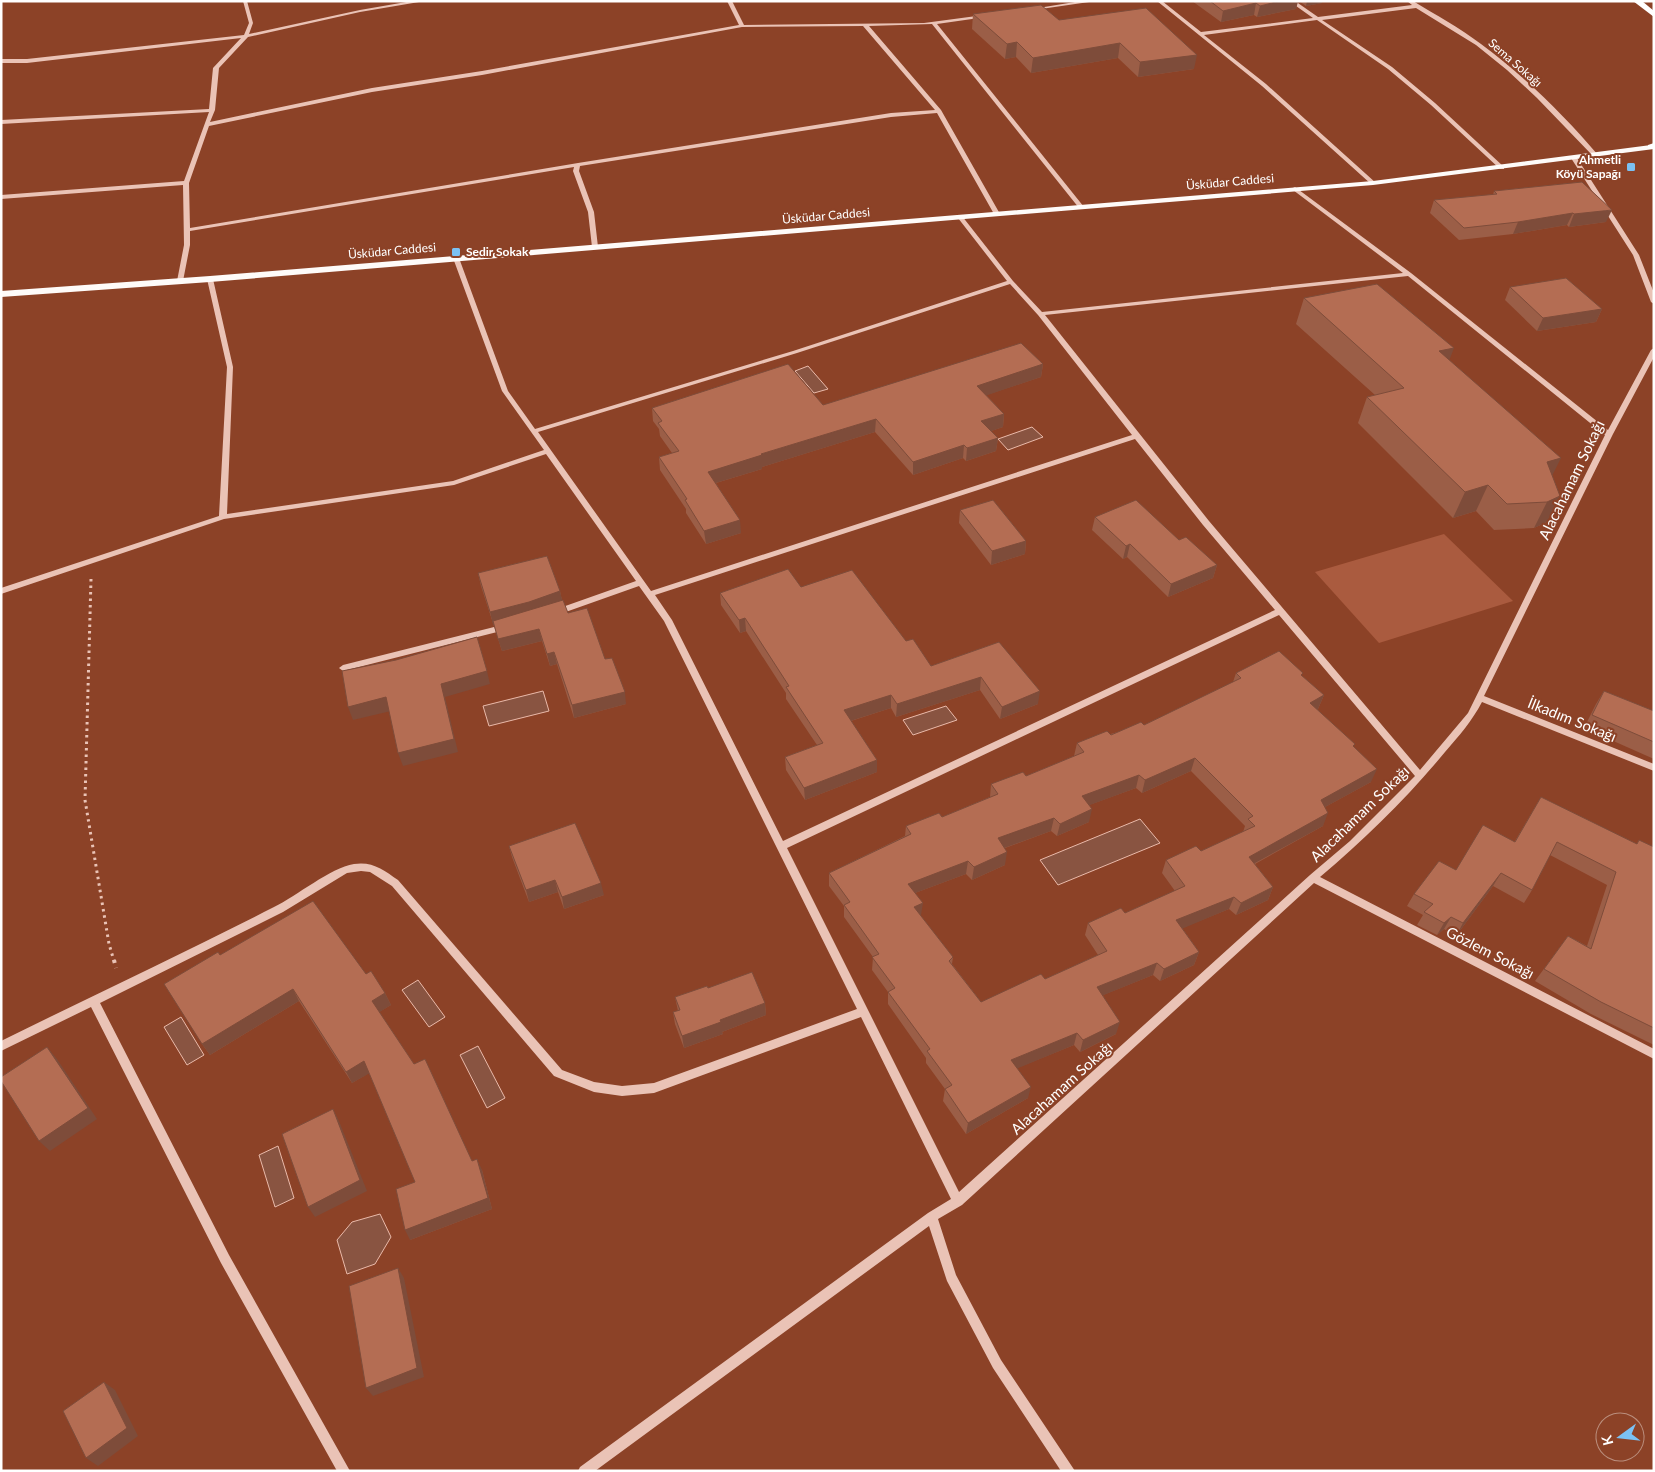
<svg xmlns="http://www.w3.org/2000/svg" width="1655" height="1472" viewBox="0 0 1655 1472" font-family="Lato,sans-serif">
  <rect width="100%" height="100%" fill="#8c4227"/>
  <path fill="#aa5b3f" d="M1444,534L1513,601L1379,643L1315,572Z"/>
  <g fill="#895441" stroke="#eabaaa">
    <path d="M808,366L828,389L814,393L795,371Z"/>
    <path d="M1032,427L1043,437L1008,450L998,439Z"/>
    <path d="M543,691L549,711L489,726L483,706Z"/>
    <path d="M946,706L957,720L913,735L903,720Z"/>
    <path d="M1140,819L1160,843L1058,885L1040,860Z"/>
    <path d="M418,980L445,1017L429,1027L402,990Z"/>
    <path d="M181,1017L204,1055L187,1065L164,1027Z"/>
    <path d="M478,1046L505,1098L487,1108L460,1055Z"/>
    <path d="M278,1146L294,1198L275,1207L259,1155Z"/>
    <path d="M380,1214L391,1237L375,1264L347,1274L337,1240L352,1222Z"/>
  </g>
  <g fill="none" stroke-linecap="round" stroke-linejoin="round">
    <path stroke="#eac3b6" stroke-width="3" stroke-dasharray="2.5 4" stroke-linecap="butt" d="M91,579L85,800L109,944L114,961"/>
    <path stroke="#eac3b6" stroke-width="4" stroke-dasharray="3 5" stroke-linecap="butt" d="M114,960L116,968"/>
    <g fill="#eac3b6" fill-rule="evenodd">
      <path d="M243,1H247L253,23L249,34L360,10L412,1H425L360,12L248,37L219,68L215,110L210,122L372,88L482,71L739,25L727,1H732L744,25L924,23L984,15H986V17L937,24L1084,207L1079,208L932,24L869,26L941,110L1000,214L999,215L994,214L937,113L891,117L580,166L579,171L594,212L598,247L595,249L592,247L588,212L573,171L574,167L190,231V245L183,281L180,283L177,281L184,245L183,185L1,199V195L184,181L209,112L1,124V120L209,109L213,68L241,38L27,63H1V59H27L244,35L249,23ZM863,26L935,110L891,113L578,163L190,228L189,183L209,126L372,92L482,75L742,27Z"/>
      <path d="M1081,1H1096L1034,10L1032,9Z"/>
      <path d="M1157,1H1162L1201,32L1313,18L1289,1H1295L1318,17L1412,5L1407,1H1413C1436,15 1460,28 1481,44C1522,74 1565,116 1598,155L1593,156L1537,98L1507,70L1476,45L1416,8L1322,20L1392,67L1435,103L1504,167V169H1500L1431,105L1388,69L1317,20L1204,35L1266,84L1376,183L1371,184L1262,86Z"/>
      <path d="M1574,156L1577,158L1639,255L1654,293V304L1651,302L1633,255L1571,158Z"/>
      <path d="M1295,187L1411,273L1608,430L1651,350L1654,348V357L1613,434L1484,696L1654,764V771L1482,702C1472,721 1459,736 1445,752C1408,797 1365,839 1320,877L1654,1049V1059L1314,883L962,1205L938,1219L956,1275L1001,1360L1075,1471H1061L993,1368L947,1281L929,1226L595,1471H578L580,1467L928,1213L951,1199L861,1017L654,1093L622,1096L594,1092L554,1076L392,886L370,872L361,871L347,873L283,912L100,1003L229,1255L350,1471H337L221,1263L91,1007L1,1051V1041C92,996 184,953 274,907C297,896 330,868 354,864C372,861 384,870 398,880L562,1070L594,1082L622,1086L654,1083L857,1009L664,621L639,586L560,614L557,615L553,612L554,610L636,581L546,454L454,485L224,519L1,594V588L219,516L227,367L207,279L208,278L213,279L233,367L227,514L453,481L544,450L502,391L453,258L454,257L459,258L508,391L535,429L793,351L1007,281L958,218V216H962L1013,281L1042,312L1403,273L1293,190V188ZM1408,276L1605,435L1468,713L1420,770L1209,521L1045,315ZM1010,284L1038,315L1132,435L651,591L538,432L797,353ZM1135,439L1203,525L1275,610L783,841L672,620L655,595ZM1279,615L1415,776L1350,841L1310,875L959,1192L787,848Z"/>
      <path d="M506,624L510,627L509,629L343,671L339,668L343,665Z"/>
    </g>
    <path fill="#fefbf9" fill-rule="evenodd" d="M1651,145H1654V149L1373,185L210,282L1,297V291L210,276L1373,181Z"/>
    <g fill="#fff" fill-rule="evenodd">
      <path d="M1633,1H1642L1654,11V17Z"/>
      <path d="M1654,143V149H1648V145Z"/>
    </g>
  </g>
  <g fill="#9b5e47" fill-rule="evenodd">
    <path d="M1192,1H1298L1296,9L1257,17L1254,15L1221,22Z"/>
    <path d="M1299,1H1322V3L1306,6Z"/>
    <path d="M973,14L1059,20L1194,69L1138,77L1118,58L1031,73L1016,57L1005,59L972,29Z"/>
    <path d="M1582,182L1606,222L1569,227L1567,225L1513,234L1459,240L1430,213L1434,200L1493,195L1494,191Z"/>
    <path d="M1510,287L1602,309L1596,322L1537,331L1505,300Z"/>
    <path d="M1304,298L1449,360L1552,476L1547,522L1534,528L1494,530L1476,511L1453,518L1358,423L1367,397L1375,395L1296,324Z"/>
    <path d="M1043,364L1041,377L986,395L1004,414L1003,427L991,431L998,438L996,451L966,461L963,458L913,475L875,432L762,467V469L716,483L741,533L706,544L686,513V509L660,470L659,457L672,453L660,436L659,429L653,421L652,408L823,405Z"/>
    <path d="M960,510L1026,541L1025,554L991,565L959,523Z"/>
    <path d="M1095,517L1179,540L1217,565L1213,578L1168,597L1127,557L1123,559L1092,530Z"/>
    <path d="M478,573L560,591L562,601L568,613L605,659L626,704L574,718L557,664L550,666L542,641L502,651L481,586Z"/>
    <path d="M801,587L906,641L931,666L999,642L1038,704L1000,719L980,690L896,717L891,708L851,721L877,760V772L805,800L786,770L785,757L817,745L786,699V693L746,631L740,633L721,605L720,593Z"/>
    <path d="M1236,673L1302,676L1324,695L1318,709H1317L1354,747L1371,782L1325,807L1323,826L1255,864L1273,887L1268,900L1236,915L1229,909L1182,928L1199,952L1194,965L1160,981L1153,975L1103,995L1116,1034L1080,1052L1074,1045L1017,1068L1028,1098L966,1134L943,1101L945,1089L926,1063V1058L888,1004V992L872,970L873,957L844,917V906L829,886V873L905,836L906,826L942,817L990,797L991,784L1026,776L1074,756L1077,743L1144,725L1233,682ZM1191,771L1245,826L1243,832L1201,851L1166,860L1162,873L1175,891L1125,913L1088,923L1085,935L1098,955L1045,979L981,1002L952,964L953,957L920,916L921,915L915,893L966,874L972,880L1005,865V848L1051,831L1057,836L1089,822V805L1136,788L1142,793Z"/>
    <path d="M1604,691L1654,711V759L1584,728L1596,704Z"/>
    <path d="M1541,797L1636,844L1654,847V1045L1591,1014L1535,981L1568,936L1587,946L1607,885L1550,855L1532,890L1524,903L1493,886L1456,936L1444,929L1437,935L1417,925L1423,915L1407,906L1414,894L1456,870L1515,841Z"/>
    <path d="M509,846L604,895L564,909L558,892L529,902L512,857Z"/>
    <path d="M220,955L366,974L385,993L391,1005L379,1012L472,1161L482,1170L492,1209L410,1240L415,1182L369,1073L352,1083L299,1001L210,1055L202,1044Z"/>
    <path d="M708,988L765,1003L766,1015L722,1032L723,1034L684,1048L675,1024L673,1012L678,1011L675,997Z"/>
  </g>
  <g fill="#7e4c3a">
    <path d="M1280,1H1298L1296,9L1257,17L1260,6Z"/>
    <path d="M1307,1H1322V3L1306,6Z"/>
    <path d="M1256,3L1254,15L1221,22L1223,11Z"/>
    <path d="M1017,42L1016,57L1005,59L1007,44Z"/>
    <path d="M1120,43L1118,58L1031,73L1033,58Z"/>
    <path d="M1197,55L1194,69L1138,77L1140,62Z"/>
    <path d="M1612,210L1606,222L1569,227L1574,214Z"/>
    <path d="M1573,213L1567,225L1513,234L1518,222Z"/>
    <path d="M1602,309L1596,322L1537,331L1543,318Z"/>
    <path d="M1454,348L1444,374L1439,351Z"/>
    <path d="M1043,364L1041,377L976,399L977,386Z"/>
    <path d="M1004,414L1003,427L980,435L981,421Z"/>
    <path d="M876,419L875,432L762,467V469L709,485L708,472L761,454Z"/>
    <path d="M998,438L996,451L966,461L967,448Z"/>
    <path d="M964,445L963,458L913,475V462Z"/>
    <path d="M1561,458L1548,484L1547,462Z"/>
    <path d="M1488,485L1476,511L1453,518L1465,492Z"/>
    <path d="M1560,496L1547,522L1534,528L1547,502Z"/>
    <path d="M740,520L741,533L706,544L704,531Z"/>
    <path d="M1026,541L1025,554L991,565L992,551Z"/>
    <path d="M1130,544L1127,557L1123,559L1126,546Z"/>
    <path d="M1217,565L1213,578L1168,597L1171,584Z"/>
    <path d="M560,591L563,604L531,615L493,625L490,612Z"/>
    <path d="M745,618L746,631L740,633L739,620Z"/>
    <path d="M539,629L542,641L502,651L498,639Z"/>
    <path d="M554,652L557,664L550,666L547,654Z"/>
    <path d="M487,671L490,684L445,697L458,752L403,766L398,753L441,684Z"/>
    <path d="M981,677L980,690L896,717L897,704Z"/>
    <path d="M1040,691L1038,704L1000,719L1002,707Z"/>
    <path d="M625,692L626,704L574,718L572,705Z"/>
    <path d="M891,695V708L844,723V710Z"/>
    <path d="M1324,695L1318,709L1305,716L1310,703Z"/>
    <path d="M386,697L391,711L353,720L348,707Z"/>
    <path d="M1195,758L1191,771L1142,793L1145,780Z"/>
    <path d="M877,760V772L805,800L804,788Z"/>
    <path d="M1377,769L1371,782L1316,812L1321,800Z"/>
    <path d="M1139,775L1136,788L1079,809L1082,796Z"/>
    <path d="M1092,809L1089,822L1057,836L1060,824Z"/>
    <path d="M1328,813L1323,826L1244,869L1249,857Z"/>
    <path d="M1054,818L1051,831L996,851L998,838Z"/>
    <path d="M1007,852L1005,865L972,880L974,867Z"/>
    <path d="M968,861L966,874L907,896L908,884Z"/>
    <path d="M1501,873L1493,886L1456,936L1463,923Z"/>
    <path d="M555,880L558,892L529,902L526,890Z"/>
    <path d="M601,883L604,895L564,909L562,897Z"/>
    <path d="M1273,887L1268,900L1236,915L1241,903Z"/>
    <path d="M1234,897L1229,909L1172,933L1176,920Z"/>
    <path d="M923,903L921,915L913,920L914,907Z"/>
    <path d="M1451,917L1444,929L1437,935L1444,923Z"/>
    <path d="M1199,952L1194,965L1160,981L1164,969Z"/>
    <path d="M1157,963L1153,975L1094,999L1097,987Z"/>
    <path d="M293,989L299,1001L210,1055L202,1044Z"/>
    <path d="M385,993L391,1005L378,1013L372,1001Z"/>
    <path d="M765,1003L766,1015L722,1032L723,1034L684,1048L682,1036L720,1020Z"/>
    <path d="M1120,1022L1116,1034L1080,1052L1083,1040Z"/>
    <path d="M1077,1033L1074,1045L1009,1072L1011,1060Z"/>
    <path d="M47,1047L57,1059L97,1119L50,1151L39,1141Z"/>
    <path d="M364,1061L370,1073L352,1083L346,1072Z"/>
    <path d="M1031,1087L1028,1098L966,1134L968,1123Z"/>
    <path d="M333,1109L339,1121L367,1191L315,1217L308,1207Z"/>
    <path d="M477,1159L482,1170L492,1209L410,1240L405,1230Z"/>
    <path d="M398,1268L404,1278L424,1377L373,1396L366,1388Z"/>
    <path d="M104,1382L115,1390L138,1436L98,1466L86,1458Z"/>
  </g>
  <g fill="#b46d53" stroke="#7e4c3a" fill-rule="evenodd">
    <path d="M1210,1H1280L1260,6L1256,3L1223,11Z"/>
    <path d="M1041,5L1059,20L1146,8L1197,55L1140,62L1120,43L1033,58L1017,42L1007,44L973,14Z"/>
    <path d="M1582,182L1612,210L1574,214L1573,213L1518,222L1464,228L1434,200L1497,194L1494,191Z"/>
    <path d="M1566,278L1602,309L1543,318L1510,287Z"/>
    <path d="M1377,284L1454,348L1439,351L1561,458L1547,462L1560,496L1547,502L1507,504L1488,485L1465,492L1367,397L1404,388L1304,298Z"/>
    <path d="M1021,343L1043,364L977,386L1004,414L981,421L998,438L967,448L964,445L913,462L876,419L761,454L762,455L708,472L740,520L704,531L685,500L687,499L659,457L679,451L658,423L662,421L652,408L788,364L823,405Z"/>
    <path d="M993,500L1026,541L992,551L960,510Z"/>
    <path d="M1136,500L1179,540L1186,537L1217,565L1171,584L1130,544L1126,546L1095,517Z"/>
    <path d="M547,556L560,591L529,602L490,612L478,573Z"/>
    <path d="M788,569L801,587L852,570L906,641L913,639L931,666L999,642L1040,691L1002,707L981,677L897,704L891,695L844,710L877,760L804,788L785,757L823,743L786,687L789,686L745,618L739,620L720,593Z"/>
    <path d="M563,600L568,613L587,608L605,659L612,658L625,692L572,705L554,652L547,654L539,629L498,639L493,621Z"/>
    <path d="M477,637L487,671L441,684L454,739L398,753L386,697L348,707L342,671L396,660Z"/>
    <path d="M1279,651L1303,673L1301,675L1324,695L1310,703L1355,744L1353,746L1377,769L1321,800L1328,813L1249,857L1273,887L1241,903L1234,897L1176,920L1199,952L1164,969L1157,963L1097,987L1120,1022L1083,1040L1077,1033L1011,1060L1031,1087L968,1123L945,1089L952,1085L927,1051L930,1049L888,992L895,988L872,957L879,954L844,905L850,902L829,873L911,834L906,826L939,813L942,817L998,794L991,784L1023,772L1026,776L1084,752L1077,743L1107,731L1111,735L1141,722L1144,725L1241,678L1236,673ZM1195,758L1253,816L1248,819L1255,826L1201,851L1196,846L1166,860L1185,886L1125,913L1121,908L1088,923L1107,951L1045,979L1041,974L981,1002L949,961L953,957L914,907L923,903L908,884L968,861L974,867L1007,852L998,838L1054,818L1060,824L1092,809L1082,796L1139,775L1145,780Z"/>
    <path d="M1604,691L1654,711V742L1592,715Z"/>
    <path d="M1541,797L1637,844L1639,840L1654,847V1028L1601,1002L1544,969L1568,936L1591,949L1616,872L1557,842L1532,890L1501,873L1463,923L1451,917L1444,923L1424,912L1433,904L1414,894L1439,861L1456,870L1483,825L1515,842Z"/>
    <path d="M575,823L601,883L562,897L555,880L526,890L509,846Z"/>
    <path d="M313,901L366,974L371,971L385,993L372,1001L414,1064L425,1059L472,1161L477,1159L488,1198L405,1230L396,1189L415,1182L364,1061L346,1072L293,989L202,1044L164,984L218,952L220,955Z"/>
    <path d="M752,972L765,1003L720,1020L721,1022L682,1036L673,1012L680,1010L675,997L707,986L708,988Z"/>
    <path d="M47,1047L88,1108L39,1141L1,1081V1077Z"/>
    <path d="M333,1109L360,1180L308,1207L282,1134Z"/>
    <path d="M398,1268L417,1368L366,1388L349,1286Z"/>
    <path d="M104,1382L127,1428L86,1458L63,1411Z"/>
  </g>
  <g fill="#7bc1f3" stroke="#8c4227" stroke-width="2">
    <rect x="1626" y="162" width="10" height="10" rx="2.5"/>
    <rect x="451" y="247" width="10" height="10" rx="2.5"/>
  </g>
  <g text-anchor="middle" stroke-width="4" stroke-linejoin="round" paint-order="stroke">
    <g font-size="12" fill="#fff" stroke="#8c4227">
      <text transform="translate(1515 63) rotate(41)" y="4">Sema Sokağı</text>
      <text transform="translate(1230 182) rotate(-5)" y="4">Üsküdar Caddesi</text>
      <text transform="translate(826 216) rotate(-5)" y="4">Üsküdar Caddesi</text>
      <text transform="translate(392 251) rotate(-5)" y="4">Üsküdar Caddesi</text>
    </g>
    <g font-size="12" font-weight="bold" fill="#fff" stroke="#8c4227" text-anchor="end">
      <text x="1621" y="164">Ahmetli<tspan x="1621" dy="14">Köyü Sapağı</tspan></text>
      <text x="466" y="256" text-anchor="start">Sedir Sokak</text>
    </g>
    <g font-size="15" fill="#fff" stroke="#8c4227">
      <text transform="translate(1572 480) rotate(-64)" y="5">Alacahamam Sokağı</text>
      <text transform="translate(1572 720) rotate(22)" y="5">İlkadım Sokağı</text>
      <text transform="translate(1360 814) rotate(-44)" y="5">Alacahamam Sokağı</text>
      <text transform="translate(1490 953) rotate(27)" y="5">Gözlem Sokağı</text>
      <text transform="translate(1062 1088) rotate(-42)" y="5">Alacahamam Sokağı</text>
    </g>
  </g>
  <rect width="1655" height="1472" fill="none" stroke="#ffffff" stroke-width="5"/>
  <g transform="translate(1620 1437) rotate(255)"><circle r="24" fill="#8c4227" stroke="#ba8e7d"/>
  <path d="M0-4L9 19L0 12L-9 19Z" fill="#7bc1f3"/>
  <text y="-8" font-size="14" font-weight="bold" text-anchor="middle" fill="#ffffff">K</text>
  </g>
</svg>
